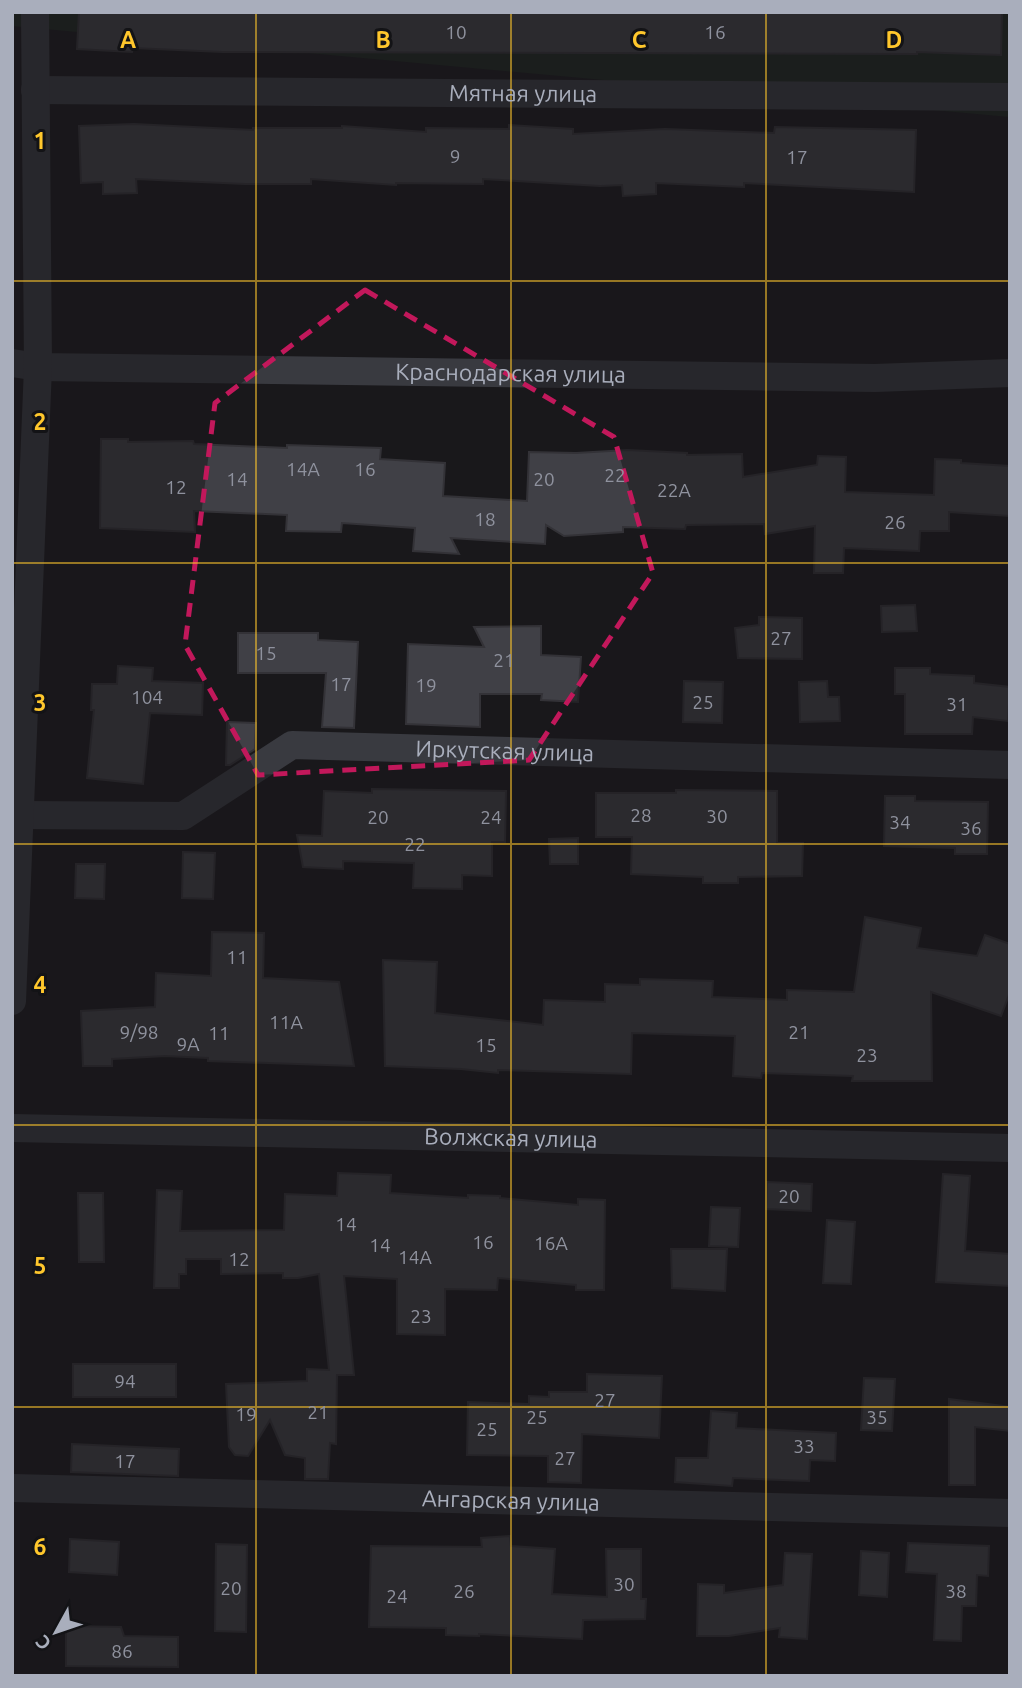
<svg xmlns="http://www.w3.org/2000/svg" width="1022" height="1688" viewBox="0 0 1022 1688" font-family="Ubuntu,sans-serif">
  <style>
    .green { fill: #1e2720 }
    .building { fill: #404046; stroke: #333237; stroke-width: 2 }
    .lines { fill: none; stroke-linecap: round; stroke-linejoin: round }
    .minor { stroke: #393a40; stroke-width: 28 }
    .marked { fill: none; stroke: #c2185b; stroke-width: 5; stroke-dasharray: 14 9; stroke-linejoin: round }
    .grid { fill: none; stroke: #ffc72c; stroke-width: 2; stroke-opacity: 0.55 }
    .labels { text-anchor: middle; stroke-width: 6; stroke-linejoin: round; paint-order: stroke }
    .number-label { font-size: 19px; fill: #8f929e }
    .street-label { font-size: 23px; fill: #a9aebc; stroke: #131316 }
    .grid-label { font-size: 23px; text-anchor: middle; font-weight: bold; fill: #ffc72c; stroke: #131316; stroke-width: 6; stroke-linejoin: round; paint-order: stroke }
  </style>
  <rect width="100%" height="100%" fill="#19181b"/>
  <polygon class="green" points="12,12 1010,12 1010,117 12,26"/>
  <g class="building">
    <polygon points="79,12 1002,12 1001,55 917,52 917,54 223,52 133,48 132,52 77,49"/>
    <polygon points="134,124 253,130 253,128 342,128 342,126 426,132 426,128 509,129 509,125 573,129 573,134 665,129 774,133 775,127 916,130 914,192 744,183 744,187 656,183 656,194 623,196 622,185 600,186 483,179 483,184 396,183 396,185 311,179 311,184 245,184 136,179 137,193 103,194 103,182 81,183 79,126"/>
    <polygon points="101,439 128,439 128,442 193,441 194,444 287,448 287,445 381,448 380,459 445,463 443,496 527,501 529,452 576,453 627,450 687,453 687,455 742,454 743,477 817,465 818,456 846,457 845,492 934,495 935,459 961,460 961,463 1010,466 1010,516 949,512 949,531 920,531 919,551 844,548 843,573 814,573 815,526 765,534 764,524 686,525 685,529 623,527 623,532 564,536 546,525 545,544 451,538 459,554 413,551 415,528 342,523 341,532 286,531 287,515 194,511 195,532 100,528"/>
    <polygon points="915,605 917,631 882,632 881,606"/>
    <polygon points="759,617 802,618 802,659 738,658 735,628 759,625"/>
    <polygon points="541,626 541,655 581,657 578,702 541,700 542,694 480,694 480,727 406,724 408,644 484,647 474,627"/>
    <polygon points="238,633 318,633 318,640 358,642 354,728 322,727 326,673 238,673"/>
    <polygon points="118,666 153,668 152,681 203,683 202,715 150,713 143,784 87,778 94,710 91,710 92,684 117,684"/>
    <polygon points="895,668 930,668 930,674 974,676 974,683 1010,687 1008,721 973,717 972,734 905,734 905,694 895,694"/>
    <polygon points="684,681 723,682 722,723 683,722"/>
    <polygon points="827,681 828,697 839,697 840,721 800,722 799,682"/>
    <polygon points="227,722 256,723 255,749 230,765 226,765"/>
    <polygon points="372,789 506,791 505,842 492,842 492,876 462,875 462,889 413,888 414,863 343,861 343,869 303,867 297,835 322,836 324,791 372,793"/>
    <polygon points="676,790 777,791 777,843 803,843 802,876 738,877 738,883 703,883 703,877 631,874 632,837 596,837 596,793 676,793"/>
    <polygon points="885,796 915,796 915,801 988,802 987,854 955,854 955,848 884,846"/>
    <polygon points="578,838 578,864 550,864 549,839"/>
    <polygon points="183,852 215,853 213,899 182,898"/>
    <polygon points="76,864 105,864 104,899 75,898"/>
    <polygon points="865,917 921,928 917,948 977,956 985,935 1010,944 1010,992 1001,1016 931,992 932,1081 852,1081 853,1076 762,1073 761,1078 733,1076 735,1036 632,1033 631,1074 498,1070 498,1073 461,1069 385,1066 383,960 437,962 435,1013 543,1025 544,1000 605,1002 605,984 640,985 640,979 713,981 712,997 787,1000 787,990 854,992"/>
    <polygon points="212,932 264,933 263,978 339,982 354,1066 208,1061 208,1058 165,1056 112,1059 112,1066 83,1066 81,1011 155,1007 156,973 211,976"/>
    <polygon points="338,1173 391,1175 390,1193 468,1198 468,1195 500,1196 500,1198 578,1205 578,1199 605,1200 604,1290 576,1290 576,1285 498,1278 497,1290 445,1289 445,1335 397,1334 397,1279 344,1276 354,1375 337,1375 336,1444 330,1443 328,1479 305,1479 305,1458 285,1455 270,1420 248,1456 235,1455 229,1447 226,1384 307,1381 307,1369 329,1370 319,1274 298,1278 283,1278 283,1273 221,1274 221,1259 186,1259 186,1274 179,1274 179,1288 154,1288 157,1190 182,1191 180,1231 284,1230 285,1194 337,1196"/>
    <polygon points="943,1174 970,1176 965,1251 1010,1254 1010,1286 936,1282"/>
    <polygon points="767,1182 812,1184 811,1211 766,1209"/>
    <polygon points="78,1193 103,1193 104,1262 79,1262"/>
    <polygon points="711,1207 740,1208 738,1247 709,1246"/>
    <polygon points="827,1220 855,1222 851,1284 823,1283"/>
    <polygon points="671,1249 727,1249 725,1291 672,1288"/>
    <rect x="73" y="1364" width="103" height="33"/>
    <polygon points="587,1374 662,1376 659,1438 582,1434 581,1483 548,1482 548,1456 467,1455 468,1402 529,1404 529,1396 549,1397 549,1392 587,1392"/>
    <polygon points="864,1378 895,1379 892,1431 861,1430"/>
    <polygon points="949,1399 1010,1407 1010,1431 975,1427 975,1485 949,1485"/>
    <polygon points="711,1411 737,1413 736,1428 836,1433 835,1461 810,1460 809,1481 733,1478 732,1486 675,1482 676,1458 708,1458"/>
    <polygon points="72,1444 179,1449 178,1476 71,1472"/>
    <polygon points="510,1536 511,1546 555,1549 552,1594 607,1597 606,1549 641,1549 641,1599 646,1599 645,1619 583,1620 582,1639 479,1634 479,1636 446,1635 446,1628 369,1627 371,1546 482,1547 481,1538"/>
    <polygon points="70,1539 119,1542 117,1575 69,1572"/>
    <polygon points="908,1543 989,1546 988,1576 977,1575 976,1606 962,1606 961,1641 934,1640 937,1574 906,1572"/>
    <polygon points="216,1544 247,1545 246,1632 215,1631"/>
    <polygon points="861,1551 889,1553 887,1597 859,1595"/>
    <polygon points="785,1553 812,1554 807,1639 779,1637 780,1628 729,1636 697,1636 698,1584 724,1585 724,1593 783,1585"/>
    <polygon points="66,1626 121,1627 124,1636 178,1637 178,1667 66,1666"/>
  </g>
  <g class="lines">
    <g class="minor">
      <path id="s1" d="M35,90L1010,97"/>
      <path id="s2" d="M12,363L38,367L875,378L1010,373"/>
      <path id="s3" d="M20,815L183,816L292,745L1010,765"/>
      <polyline points="12,1001 38,367 35,12"/>
      <path id="s4" d="M12,1128L1010,1148"/>
      <path id="s5" d="M12,1488L1010,1513"/>
    </g>
  </g>
  <path d="M0 0H1022V1688H0ZM365,290L614,437L653,573L529,760L258,775L185,645L215,403Z" fill="#19181b" fill-opacity=".55" fill-rule="evenodd"/>
  <path class="marked" d="M365,290L614,437L653,573L529,760L258,775L185,645L215,403Z"/>
  <path class="grid" d="M256,12V1676M511,12V1676M766,12V1676M12,281H1010M12,563H1010M12,844H1010M12,1125H1010M12,1407H1010"/>
  <g class="labels">
    <g class="number-label">
      <text x="456" y="39">10</text>
      <text x="715" y="39">16</text>
      <text x="455" y="163">9</text>
      <text x="797" y="164">17</text>
      <text x="303" y="476">14А</text>
      <text x="365" y="476">16</text>
      <text x="615" y="482">22</text>
      <text x="237" y="486">14</text>
      <text x="544" y="486">20</text>
      <text x="176" y="494">12</text>
      <text x="674" y="497">22А</text>
      <text x="485" y="526">18</text>
      <text x="895" y="529">26</text>
      <text x="781" y="645">27</text>
      <text x="266" y="660">15</text>
      <text x="504" y="667">21</text>
      <text x="341" y="691">17</text>
      <text x="426" y="692">19</text>
      <text x="147" y="704">104</text>
      <text x="703" y="709">25</text>
      <text x="957" y="711">31</text>
      <text x="641" y="822">28</text>
      <text x="717" y="823">30</text>
      <text x="378" y="824">20</text>
      <text x="491" y="824">24</text>
      <text x="900" y="829">34</text>
      <text x="971" y="835">36</text>
      <text x="415" y="851">22</text>
      <text x="237" y="964">11</text>
      <text x="286" y="1029">11А</text>
      <text x="139" y="1039">9/98</text>
      <text x="799" y="1039">21</text>
      <text x="219" y="1040">11</text>
      <text x="188" y="1051">9А</text>
      <text x="486" y="1052">15</text>
      <text x="867" y="1062">23</text>
      <text x="789" y="1203">20</text>
      <text x="346" y="1231">14</text>
      <text x="483" y="1249">16</text>
      <text x="551" y="1250">16А</text>
      <text x="380" y="1252">14</text>
      <text x="415" y="1264">14А</text>
      <text x="239" y="1266">12</text>
      <text x="421" y="1323">23</text>
      <text x="125" y="1388">94</text>
      <text x="605" y="1407">27</text>
      <text x="318" y="1419">21</text>
      <text x="246" y="1421">19</text>
      <text x="537" y="1424">25</text>
      <text x="877" y="1424">35</text>
      <text x="487" y="1436">25</text>
      <text x="804" y="1453">33</text>
      <text x="565" y="1465">27</text>
      <text x="125" y="1468">17</text>
      <text x="624" y="1591">30</text>
      <text x="231" y="1595">20</text>
      <text x="464" y="1598">26</text>
      <text x="956" y="1598">38</text>
      <text x="397" y="1603">24</text>
      <text x="122" y="1658">86</text>
    </g>
    <g class="street-label">
      <text dy="8" stroke="none"><textPath href="#s1" startOffset="488">Мятная улица</textPath></text>
      <text dy="8" stroke="none"><textPath href="#s2" startOffset="499">Краснодарская улица</textPath></text>
      <text dy="8" stroke="none"><textPath href="#s3" startOffset="506">Иркутская улица</textPath></text>
      <text dy="8" stroke="none"><textPath href="#s4" startOffset="499">Волжская улица</textPath></text>
      <text dy="8" stroke="none"><textPath href="#s5" startOffset="499">Ангарская улица</textPath></text>
    </g>
  </g>
  <g class="grid-label">
    <text x="128" y="48">A</text>
    <text x="383" y="48">B</text>
    <text x="639" y="48">C</text>
    <text x="894" y="48">D</text>
    <text x="40" y="149">1</text>
    <text x="40" y="430">2</text>
    <text x="40" y="711">3</text>
    <text x="40" y="993">4</text>
    <text x="40" y="1274">5</text>
    <text x="40" y="1555">6</text>
  </g>
  <rect width="1022" height="1688" fill="none" stroke="#a9aebc" stroke-width="28"/>
  <g transform="translate(56 1632) rotate(230)" stroke="#131316" stroke-width="5" paint-order="stroke">
  <path d="M0-5L12 26L0 18L-12 26Z" fill="#a9aebc"/>
  <text y="-10" font-size="19" font-weight="bold" text-anchor="middle" fill="#a9aebc">С</text>
  </g>
</svg>
